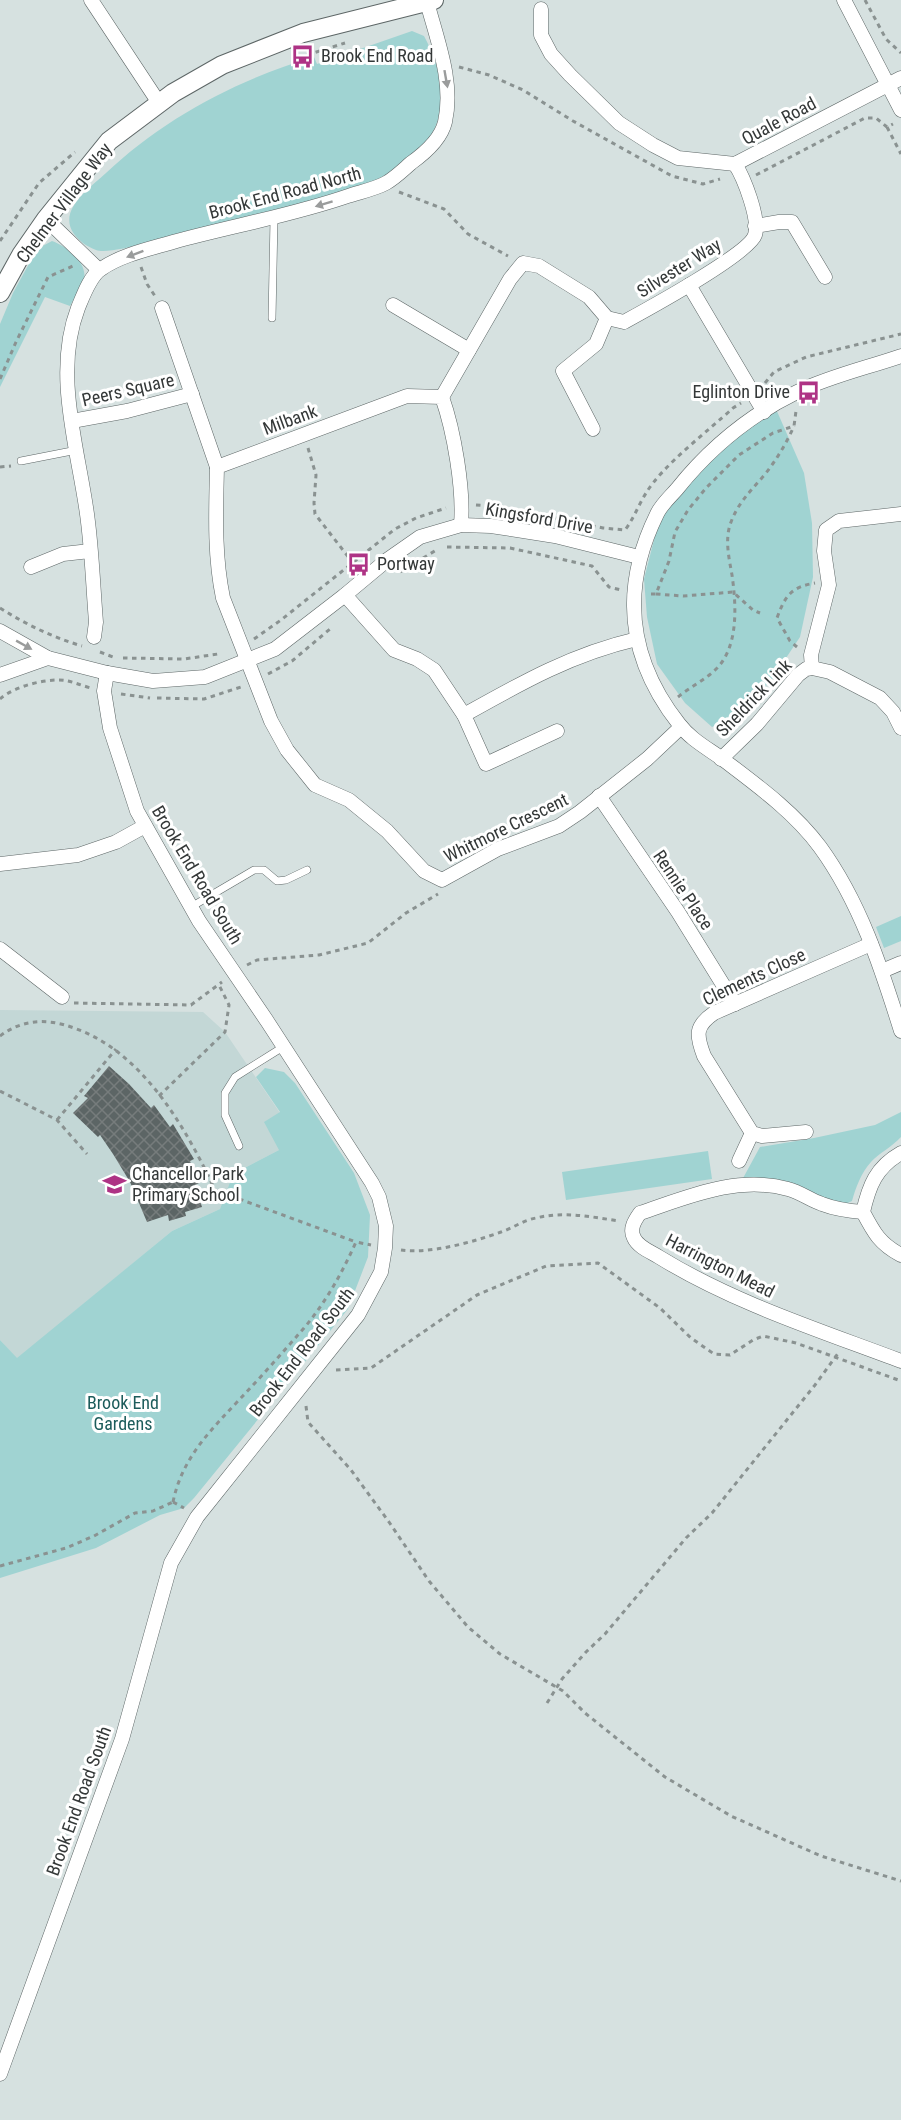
<svg xmlns="http://www.w3.org/2000/svg" width="901" height="2120" viewBox="0 0 901 2120" font-family="'Roboto Condensed',sans-serif">
  <style>
    .built { fill: #c3d7d6 }
    .green { fill: #a0d3d2 }
    .building { fill: url(#building-cross-hatch) }
    .lines { fill: none; stroke-linecap: round; stroke-linejoin: round }
    .service-casing { stroke: #5d6666; stroke-width: 8 }
    .minor-casing { stroke: #5d6666; stroke-width: 15 }
    .tertiary-casing { stroke: #5d6666; stroke-width: 20 }
    .path { stroke: #8a9291; stroke-width: 3; stroke-dasharray: 4.5 4.5; stroke-linecap: butt }
    .service { stroke: #fff; stroke-width: 7 }
    .minor { stroke: #fff; stroke-width: 14 }
    .tertiary { stroke: #fff; stroke-width: 18 }
    .oneway { fill: #9a9c9c }
    .labels { text-anchor: middle; stroke-width: 6; stroke-linejoin: round; paint-order: stroke }
    .poi-label { font-size: 18px; fill: #343838; stroke: #fff; text-anchor: start }
    .street-label { font-size: 18px; fill: #343838; stroke: #fff }
    .park-label { font-size: 18px; fill: #1c5c5b; stroke: #fff }
  </style>
  <defs>
    <pattern id="building-cross-hatch" width="8" height="8" patternUnits="userSpaceOnUse" patternTransform="scale(1.5)"><rect width="8" height="8" fill="#5c6565"/><path d="M0 0l8 8M0 8l8-8" fill="none" stroke="#767c7c"/></pattern>
  </defs>
  <rect width="100%" height="100%" fill="#d6e1e0"/>
  <polygon class="built" points="0,1010 203,1012 225,1032 280,1113 279,1150 233,1174 220,1209 172,1231 17,1359 0,1340"/>
  <g class="green">
    <path d="M412,31L424,36C441,67 450,107 429,139C391,196 260,216 197,229C177,234 110,256 96,250C88,247 80,242 74,234C57,210 90,188 106,173C163,119 238,79 314,57L317,64Z"/>
    <path d="M52,241C66,246 88,262 84,280C82,289 74,298 70,306L45,297L0,387V324L13,293L37,249Z"/>
    <polygon points="776,409 804,473 812,523 813,577 800,637 772,679 738,717 712,727 685,703 657,664 647,617 644,579 658,524 678,490 712,456"/>
    <polygon points="901,916 901,941 884,948 876,927"/>
    <polygon points="265,1068 284,1072 295,1083 354,1173 370,1215 368,1257 348,1309 194,1498 184,1508 160,1515 96,1548 0,1578 0,1340 17,1358 172,1231 220,1209 233,1174 279,1150 264,1122 280,1112 256,1077"/>
    <path d="M901,1112V1137C892,1147 879,1153 871,1162C861,1173 856,1187 852,1201L843,1205L742,1180L760,1147L814,1138L875,1125Z"/>
    <polygon points="708,1151 712,1179 566,1200 562,1172"/>
  </g>
  <polygon class="building" points="109,1066 129,1084 151,1108 154,1105 170,1127 173,1124 194,1159 190,1161 199,1183 195,1185 202,1207 185,1212 186,1216 169,1221 168,1215 147,1222 130,1182 113,1154 100,1135 98,1137 73,1113 88,1098 84,1096"/>
  <g class="lines">
    <defs>
      <g id="service">
        <polyline points="272,318 274,219"/>
        <polyline points="21,461 77,450"/>
        <polyline points="191,907 254,870 264,870 277,881 286,880 307,870"/>
        <polyline points="239,1146 225,1115 225,1093 235,1077 283,1047"/>
      </g>
      <g id="minor">
        <polyline points="91,0 159,103"/>
        <polyline points="844,0 901,110"/>
        <polyline points="541,9 541,35 551,54 570,75 619,123 653,145 678,158 735,164 901,78"/>
        <polyline points="46,219 99,270"/>
        <polyline points="755,226 779,222 792,222 825,277"/>
        <polyline points="689,285 764,412"/>
        <polyline points="393,305 469,350"/>
        <polyline points="162,308 217,467"/>
        <path d="M901,356C866,368 830,376 797,392C750,415 709,449 677,489C670,497 661,505 657,514C620,589 628,659 679,724C691,740 709,749 725,761C758,786 795,813 820,847C860,902 881,967 901,1031"/>
        <path d="M442,397L510,279L523,263L539,266L589,297L607,318L624,322C646,310 749,254 755,235C760,219 744,178 735,164"/>
        <polyline points="72,421 127,411 192,394"/>
        <polyline points="593,429 563,371 596,344 607,318"/>
        <path d="M461,525C464,489 454,431 442,397L407,396L217,467C216,511 214,555 223,598L271,721L287,750L315,785L349,800L387,831L424,871L442,880L498,849L559,826L580,812L647,759L681,727"/>
        <polyline points="31,567 63,554 90,551"/>
        <polyline points="345,595 394,650 417,659 434,670 464,715"/>
        <polyline points="0,631 48,658 107,673 153,681 205,677 275,649 345,595 387,560 420,537 461,525 491,526 555,536 639,557"/>
        <path d="M94,637L96,622C93,586 92,550 87,514C78,448 53,373 78,308C83,296 90,276 101,269C121,255 149,249 173,242C231,226 290,216 348,196C360,192 375,189 386,183C395,178 403,170 411,163C425,153 441,139 445,122C454,82 437,40 427,2"/>
        <polyline points="812,668 811,655 829,585 824,551 826,530 839,521 901,514"/>
        <polyline points="0,675 48,658"/>
        <path d="M557,731L486,764L464,715C521,683 572,654 637,639"/>
        <polyline points="721,759 757,724 798,675 806,669 812,668 830,672 880,698 893,712 901,728"/>
        <polyline points="599,796 678,912 735,1004"/>
        <polyline points="0,864 78,855 116,842 145,826"/>
        <polyline points="0,949 62,997"/>
        <polyline points="882,971 901,963"/>
        <path d="M806,1132L762,1136L752,1133L704,1056C696,1035 695,1026 714,1013L871,944"/>
        <path d="M901,1153C876,1167 869,1186 863,1212C874,1233 880,1244 901,1255"/>
        <polyline points="739,1161 752,1133"/>
        <path d="M863,1212C849,1211 835,1209 822,1204C810,1200 800,1192 788,1189C737,1175 688,1197 640,1213C635,1220 629,1229 634,1238C638,1247 651,1252 659,1257C734,1303 819,1330 901,1361"/>
        <polyline points="0,2074 122,1739 171,1563 197,1517 358,1315 381,1272 385,1248 386,1226 379,1197 372,1183 267,1021 199,921 137,811 110,728 104,691 107,673"/>
      </g>
      <polyline id="tertiary" points="0,293 21,255 46,219 109,141 173,93 222,65 303,33 434,0"/>
    </defs>
    <use href="#service" class="service-casing"/>
    <use href="#minor" class="minor-casing"/>
    <use href="#tertiary" class="tertiary-casing"/>
    <g class="path">
      <polyline points="865,0 886,39 901,53"/>
      <polyline points="307,55 345,43"/>
      <polyline points="459,67 489,75 523,90 573,121 672,176 703,184 720,179"/>
      <polyline points="887,127 901,154"/>
      <polyline points="756,175 865,118 876,118 887,127 893,124"/>
      <polyline points="399,192 444,209 468,234 508,256"/>
      <polyline points="0,241 39,183 75,152"/>
      <polyline points="141,267 147,284 155,296"/>
      <polyline points="0,379 16,342 48,277 73,266"/>
      <polyline points="765,383 774,372 806,357 901,334"/>
      <polyline points="308,448 316,475 314,503 315,514 353,563"/>
      <polyline points="0,467 11,466"/>
      <path d="M476,505L503,507L603,528L625,530C634,518 638,506 646,493C663,465 708,431 733,408L741,403"/>
      <polyline points="447,547 510,548 592,566 609,587 621,590"/>
      <polyline points="400,572 438,549"/>
      <polyline points="651,594 656,594 669,561 675,532 688,510 706,488 739,455 773,433 794,426 796,411"/>
      <polyline points="656,594 683,596 733,592 753,610 760,613"/>
      <path d="M0,608C27,625 52,637 82,646"/>
      <polyline points="254,639 281,620 395,529 416,518 446,508"/>
      <path d="M797,647L790,641L777,618C785,596 791,587 815,583"/>
      <polyline points="100,652 113,657"/>
      <polyline points="123,658 184,659 218,654"/>
      <polyline points="268,674 292,661 330,629"/>
      <polyline points="121,694 150,698"/>
      <path d="M678,697C690,687 707,679 718,667C739,644 736,603 732,575C729,558 725,541 730,525C737,503 752,490 766,473C777,459 787,442 794,426"/>
      <polyline points="157,698 204,699 241,687"/>
      <path d="M0,699C14,686 50,677 68,681C76,683 83,686 91,688"/>
      <polyline points="247,965 257,960 319,955 368,943 406,913 438,894"/>
      <polyline points="74,1003 191,1005 222,982"/>
      <path d="M0,1036C23,1019 47,1018 74,1028C143,1052 186,1128 215,1190L356,1242"/>
      <polyline points="0,1091 57,1120 87,1154"/>
      <polyline points="159,1096 225,1032 229,1005 219,985"/>
      <polyline points="57,1120 116,1049"/>
      <path d="M401,1250C431,1254 473,1242 501,1232C513,1228 524,1220 536,1218C564,1211 592,1217 619,1221"/>
      <polyline points="336,1370 371,1368 477,1295 546,1266 598,1263 660,1308 691,1338 714,1354 730,1355 753,1340 763,1336 796,1343 901,1381"/>
      <polyline points="306,1406 308,1422 351,1470 389,1522 429,1581 468,1627 500,1654 563,1691 585,1713 665,1777 731,1816 821,1856 901,1881"/>
      <path d="M173,1502C182,1458 210,1431 239,1400C261,1377 283,1352 304,1328C326,1302 342,1273 356,1242L371,1245"/>
      <polyline points="173,1502 184,1508"/>
      <polyline points="0,1566 66,1548 94,1536 135,1513 153,1511 173,1502"/>
      <polyline points="547,1703 562,1679 586,1652 605,1634 686,1538 712,1513 815,1385 839,1352"/>
    </g>
    <use href="#service" class="service"/>
    <use href="#minor" class="minor"/>
    <use href="#tertiary" class="tertiary"/>
  </g>
  <defs><path id="oneway-solid" d="M-6-.8H1V-3.2L6.5 0L1 3.2V.8H-6Z" transform="scale(1.5)"/></defs>
  <g class="oneway">
    <use href="#oneway-solid" transform="translate(446 79) rotate(80)"/>
    <use href="#oneway-solid" transform="translate(324 204) rotate(163)"/>
    <use href="#oneway-solid" transform="translate(135 254) rotate(159)"/>
    <use href="#oneway-solid" transform="translate(24 645) rotate(29)"/>
  </g>
  <defs>
    <symbol id="bus-bare" viewBox="-9 -9 18 18"><path d="M-5-6H5V4H4V6H2V4H-2V6H-4V4H-5ZM-3.5-4V0h7V-4ZM-3.5 1.2v1.5H-2V1.2ZM2 1.2v1.5H3.5V1.2Z" fill="#ae3385" stroke="#fff" stroke-width="2.5" paint-order="stroke"/></symbol>
    <symbol id="school-bare" viewBox="-9 -9 18 18"><path d="M0-5L7-2L0 1L-7-2ZM-4 1L0 2.5L4 1V4Q0 6-4 4Z" fill="#ae3385" stroke="#fff" stroke-width="2.5" paint-order="stroke"/></symbol>
  </defs>
  <g fill-rule="evenodd">
    <use href="#bus-bare" x="286" y="40" width="33" height="33"/>
    <use href="#bus-bare" x="792" y="376" width="33" height="33"/>
    <use href="#bus-bare" x="342" y="548" width="33" height="33"/>
    <use href="#school-bare" x="98" y="1168" width="33" height="33"/>
  </g>
  <g class="labels">
    <g class="poi-label">
      <text x="321" y="62">Brook End Road</text>
      <text x="790" y="398" text-anchor="end">Eglinton Drive</text>
      <text x="377" y="570">Portway</text>
      <text x="132" y="1180">Chancellor Park<tspan x="132" dy="21">Primary School</tspan></text>
    </g>
    <g class="street-label">
      <text transform="translate(779 121) rotate(-28)" y="6">Quale Road</text>
      <text transform="translate(285 193) rotate(-15)" y="6">Brook End Road North</text>
      <text transform="translate(64 203) rotate(-53)" y="6">Chelmer Village Way</text>
      <text transform="translate(679 268) rotate(-32)" y="6">Silvester Way</text>
      <text transform="translate(128 390) rotate(-13)" y="6">Peers Square</text>
      <text transform="translate(290 420) rotate(-20)" y="6">Milbank</text>
      <text transform="translate(539 518) rotate(10)" y="6">Kingsford Drive</text>
      <text transform="translate(754 698) rotate(-46)" y="6">Sheldrick Link</text>
      <text transform="translate(506 828) rotate(-26)" y="6">Whitmore Crescent</text>
      <text transform="translate(197 875) rotate(59)" y="6">Brook End Road South</text>
      <text transform="translate(683 890) rotate(56)" y="6">Rennie Place</text>
      <text transform="translate(754 977) rotate(-25)" y="6">Clements Close</text>
      <text transform="translate(720 1266) rotate(27)" y="6">Harrington Mead</text>
      <text transform="translate(302 1352) rotate(-52)" y="6">Brook End Road South</text>
      <text transform="translate(79 1801) rotate(-70)" y="6">Brook End Road South</text>
    </g>
    <g class="park-label">
      <text x="123" y="1409">Brook End<tspan x="123" dy="21">Gardens</tspan></text>
    </g>
  </g>
</svg>
